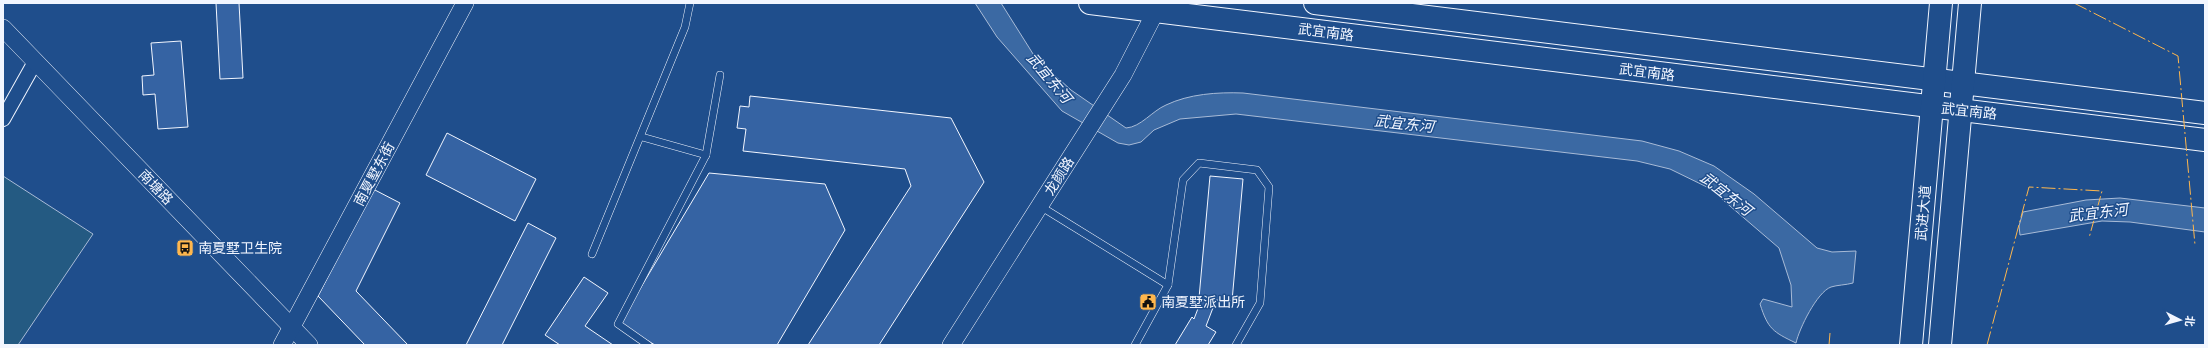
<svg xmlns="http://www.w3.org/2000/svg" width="2208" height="348" viewBox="0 0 2208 348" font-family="'Titillium Web','Noto Sans SC',sans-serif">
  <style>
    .green { fill: #245a82; stroke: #a8bbd7 }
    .water { fill: #3b69a3; stroke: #a8bbd7 }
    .building { fill: #3563a3; stroke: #f2f6ff }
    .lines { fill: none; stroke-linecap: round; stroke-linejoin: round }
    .service-casing { stroke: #f2f6ff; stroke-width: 8 }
    .minor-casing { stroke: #f2f6ff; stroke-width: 16 }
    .tertiary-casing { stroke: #f2f6ff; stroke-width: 18 }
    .primary-casing { stroke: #f2f6ff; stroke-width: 24 }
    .service { stroke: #1f4e8c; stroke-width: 7 }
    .minor { stroke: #1f4e8c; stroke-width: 14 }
    .tertiary { stroke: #1f4e8c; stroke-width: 17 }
    .primary { stroke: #1f4e8c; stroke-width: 22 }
    .power { stroke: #ffb74d; stroke-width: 1; stroke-dasharray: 14 3 2 3; stroke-linecap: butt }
    .labels { text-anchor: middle; stroke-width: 3; stroke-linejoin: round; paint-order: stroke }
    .street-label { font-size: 14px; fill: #f2f6ff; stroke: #1f4e8c }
    .poi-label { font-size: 14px; fill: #f2f6ff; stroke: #1f4e8c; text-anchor: start }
    .water-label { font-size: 15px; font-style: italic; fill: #f2f6ff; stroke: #1f4e8c }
  </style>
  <rect width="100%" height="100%" fill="#1f4e8c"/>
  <polygon class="green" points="3,176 93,234 18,345 3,345"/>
  <g class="water">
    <path d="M975,3H1001L1035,57L1071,90L1126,128C1141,127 1152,111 1166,105C1189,94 1217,92 1243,93L1642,141L1679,151L1714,166L1754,194L1817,248L1832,252L1856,251L1853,283C1846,285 1837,285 1831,287C1817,292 1799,329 1796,343C1773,332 1768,329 1760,304L1763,299L1792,307L1791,285L1779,248L1709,188L1670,169L1637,161L1236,114L1180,119L1154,130L1141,142L1129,145L1118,143L1062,111L997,37Z"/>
    <polygon points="2120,198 2205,208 2205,232 2130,222 2102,221 2020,235 2019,226 2023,212 2086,200"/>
  </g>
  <g class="building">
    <polygon points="216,3 239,3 243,78 220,79"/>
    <polygon points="181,41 188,127 158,129 155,94 143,95 142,76 154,75 151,43"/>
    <polygon points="750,96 951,118 984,182 879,345 808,345 911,186 905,169 743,151 746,129 737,128 740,106 749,107"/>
    <polygon points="447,133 536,179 515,221 426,175"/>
    <polygon points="709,173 825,184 845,230 777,345 655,345 619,324"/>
    <polygon points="1210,176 1243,179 1232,301 1216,300 1206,326 1216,332 1208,345 1175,345 1192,317 1194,319 1202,298 1199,298"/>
    <polygon points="373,189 400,203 356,291 408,345 365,345 318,296"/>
    <polygon points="528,223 556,238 502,345 466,345"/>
    <polygon points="584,277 608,293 585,326 613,345 560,345 545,335"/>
  </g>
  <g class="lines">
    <defs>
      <g id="service">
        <polyline points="642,137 706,155"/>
        <polyline points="1040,206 1168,285"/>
        <polyline points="592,254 685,27 690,3"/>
        <polyline points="648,345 618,324 706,155 720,75"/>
        <polyline points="1135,345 1168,285 1183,180 1199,163 1257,170 1269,187 1260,303 1236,345"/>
      </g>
      <polyline id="minor" points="3,119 35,62"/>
      <g id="tertiary">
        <polyline points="3,28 309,345"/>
        <polyline points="282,345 465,3"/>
        <polyline points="951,345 1123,75 1160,3"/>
      </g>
      <g id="primary">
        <polyline points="1090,3 2205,140"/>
        <polyline points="1315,3 2205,113"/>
        <polyline points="1911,345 1941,3"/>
        <polyline points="1940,345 1970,3"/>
      </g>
    </defs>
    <use href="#service" class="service-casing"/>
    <use href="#minor" class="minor-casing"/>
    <use href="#tertiary" class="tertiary-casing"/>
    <use href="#primary" class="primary-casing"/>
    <use href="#service" class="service"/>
    <use href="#minor" class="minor"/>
    <use href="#tertiary" class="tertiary"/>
    <use href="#primary" class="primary"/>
    <g class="power">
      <polyline points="2074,3 2178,56 2195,245"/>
      <polyline points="1829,345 1830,333"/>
      <polyline points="1987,345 2029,187 2102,191 2089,238"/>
    </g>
  </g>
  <defs>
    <symbol id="bus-square" viewBox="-11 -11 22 22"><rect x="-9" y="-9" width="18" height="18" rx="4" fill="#ffb74d" stroke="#1f4e8c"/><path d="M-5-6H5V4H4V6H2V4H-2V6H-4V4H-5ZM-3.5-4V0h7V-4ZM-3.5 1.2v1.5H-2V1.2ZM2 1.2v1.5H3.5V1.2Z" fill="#111"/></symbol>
    <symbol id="civic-square" viewBox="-11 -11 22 22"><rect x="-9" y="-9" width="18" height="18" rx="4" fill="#ffb74d" stroke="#1f4e8c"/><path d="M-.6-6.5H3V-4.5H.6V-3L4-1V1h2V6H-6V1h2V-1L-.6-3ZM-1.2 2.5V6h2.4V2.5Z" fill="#111"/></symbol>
  </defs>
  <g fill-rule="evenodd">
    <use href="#bus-square" x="175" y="238" width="20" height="20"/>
    <use href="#civic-square" x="1138" y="292" width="20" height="20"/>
  </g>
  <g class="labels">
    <g class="street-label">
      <text transform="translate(1326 32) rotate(7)" y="5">武宜南路</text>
      <text transform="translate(1647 72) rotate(7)" y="5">武宜南路</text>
      <text transform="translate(1969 111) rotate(6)" y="5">武宜南路</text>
      <text transform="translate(374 174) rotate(-62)" y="5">南夏墅东街</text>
      <text transform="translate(1059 176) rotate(-58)" y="5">龙颜路</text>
      <text transform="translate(156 187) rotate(46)" y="5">南塘路</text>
      <text transform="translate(1923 213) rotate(-85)" y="5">武进大道</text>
    </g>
    <g class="poi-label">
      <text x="198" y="253">南夏墅卫生院</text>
      <text x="1161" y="307">南夏墅派出所</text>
    </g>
    <g class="water-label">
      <text transform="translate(1049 78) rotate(50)" y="5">武宜东河</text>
      <text transform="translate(1404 124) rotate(6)" y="5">武宜东河</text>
      <text transform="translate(1726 194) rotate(38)" y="5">武宜东河</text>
      <text transform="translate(2098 213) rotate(-7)" y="5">武宜东河</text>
    </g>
  </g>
  <rect width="2208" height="348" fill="none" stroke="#f2f6ff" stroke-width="8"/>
  <g transform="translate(2180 320) rotate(96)" stroke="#1f4e8c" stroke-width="3" paint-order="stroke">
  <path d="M0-3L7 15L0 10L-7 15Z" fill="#f2f6ff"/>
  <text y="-6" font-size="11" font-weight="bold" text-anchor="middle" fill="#f2f6ff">北</text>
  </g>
</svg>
